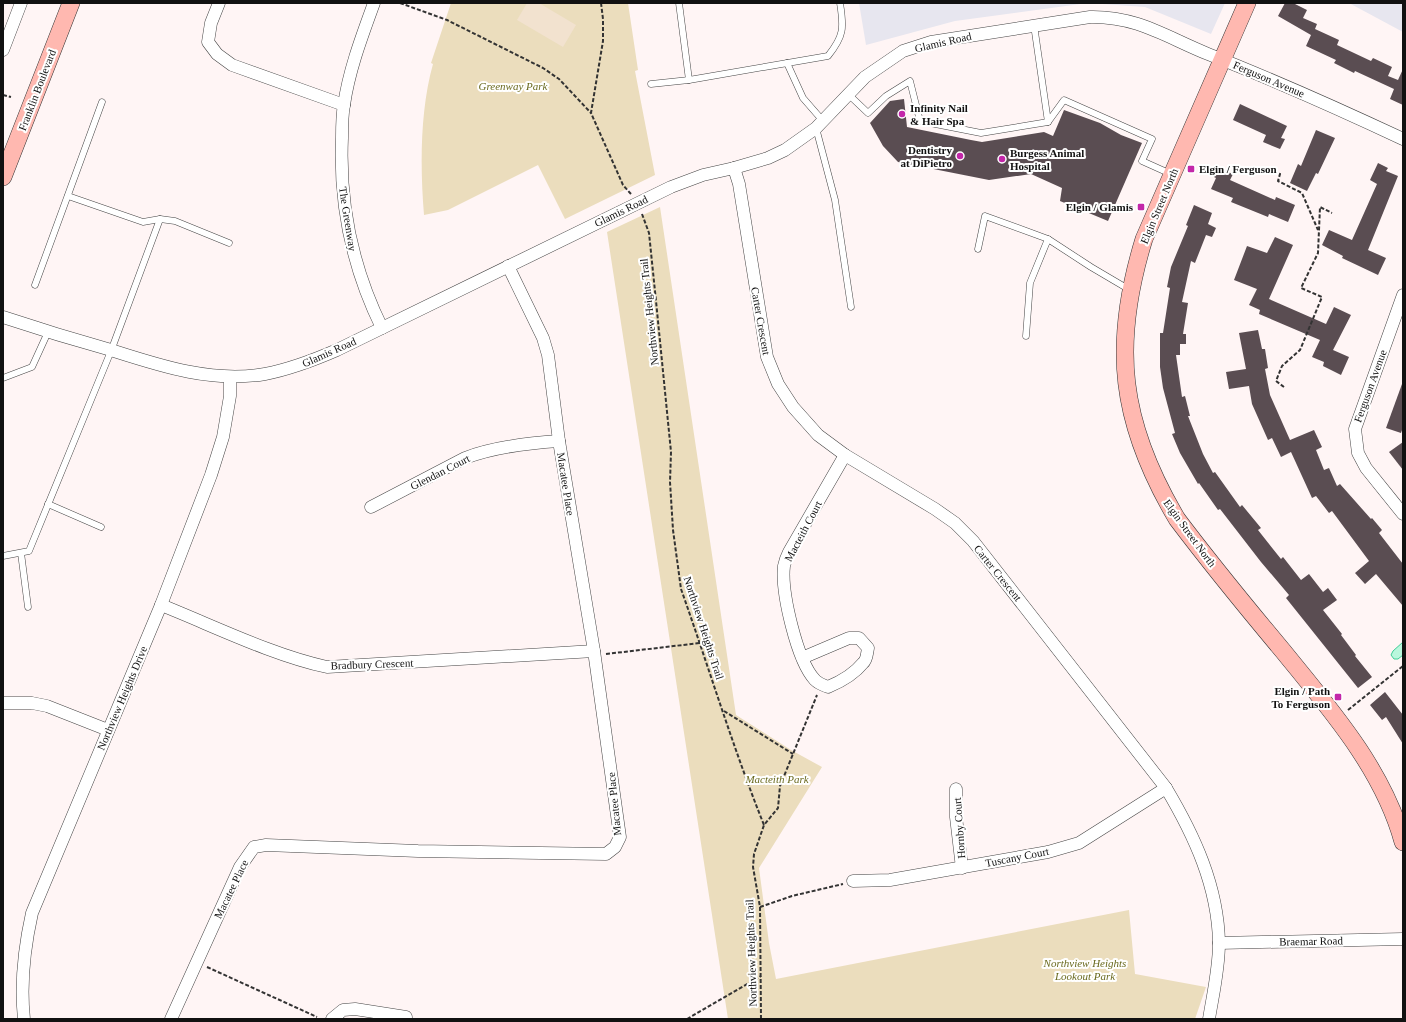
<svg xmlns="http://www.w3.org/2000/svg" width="1406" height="1022" viewBox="0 0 1406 1022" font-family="Georgia,serif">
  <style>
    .industrial { fill: #e7e6ef }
    .green { fill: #ebddbd }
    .pitch { fill: #f2e2cf }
    .water { fill: #b9f7dd; stroke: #3fce97 }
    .building { fill: #5a4d52 }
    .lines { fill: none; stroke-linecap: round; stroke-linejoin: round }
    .lane-casing { stroke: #444; stroke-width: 7 }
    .street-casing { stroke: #444; stroke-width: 13 }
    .secondary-casing { stroke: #333; stroke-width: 18 }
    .path { stroke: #333; stroke-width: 2; stroke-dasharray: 4 2; stroke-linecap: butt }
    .lane { stroke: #fff; stroke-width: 6 }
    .street { stroke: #fff; stroke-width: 12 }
    .secondary { stroke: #ffb8b0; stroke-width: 17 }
    .poi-dot { fill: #c327a9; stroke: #fff; stroke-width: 1.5 }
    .labels { text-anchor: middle; stroke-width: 4; stroke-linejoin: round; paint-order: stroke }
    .street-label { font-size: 11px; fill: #111; stroke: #fff }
    .park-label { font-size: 11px; font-style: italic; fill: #6a6a1f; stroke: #fff }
    .poi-label { font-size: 11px; font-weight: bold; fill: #111; stroke: #fff; text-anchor: start }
  </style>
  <rect width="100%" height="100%" fill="#fff5f5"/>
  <g class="industrial">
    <polygon points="859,3 1225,3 1211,34 1145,7 1088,3 955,21 866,45"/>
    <polygon points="1349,3 1403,3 1403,32"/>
  </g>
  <g class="green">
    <path d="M451,3H628L638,70L635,71L655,175L565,219L538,165L448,210L424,215C420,167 420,110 433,64L431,63Z"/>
    <polygon points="660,207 736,715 791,750 822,767 759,868 769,943 776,979 1129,910 1135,974 1206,987 1195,1019 728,1019 607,232"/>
  </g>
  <polygon class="pitch" points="527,3 539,3 576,25 563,47 517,20"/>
  <polygon class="water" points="1403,642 1403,655 1398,659 1394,659 1391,655 1393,651"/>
  <g class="building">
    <polygon points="1285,3 1293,3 1307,10 1303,18 1317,24 1315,29 1339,40 1337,45 1371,61 1373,58 1392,67 1388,76 1398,80 1403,69 1403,105 1390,99 1394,89 1355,71 1354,73 1334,63 1336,60 1306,46 1311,35 1278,16"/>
    <polygon points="904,99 907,127 971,140 982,142 1044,132 1053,136 1064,110 1100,123 1121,135 1142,143 1108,221 1060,201 1062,188 1031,174 989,180 898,162 883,146 870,123 890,101"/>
    <polygon points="1240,104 1287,126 1281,138 1285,139 1280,149 1263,142 1266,135 1233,120"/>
    <polygon points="1316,130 1335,138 1318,174 1316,173 1307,191 1290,183 1298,164 1301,166"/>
    <polygon points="1378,163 1388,168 1386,171 1398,176 1368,250 1386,258 1378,275 1342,258 1343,256 1322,245 1329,230 1352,240 1377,184 1370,180"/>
    <polygon points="1216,167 1233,174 1230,180 1275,200 1276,197 1295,205 1288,222 1269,214 1268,217 1231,202 1233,198 1211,189 1216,178 1212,176"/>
    <polygon points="1194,205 1212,213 1208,224 1216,228 1212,237 1206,235 1195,263 1191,261 1182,302 1188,303 1183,334 1186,334 1186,344 1180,344 1180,355 1176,355 1182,397 1185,396 1190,416 1188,416 1203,454 1213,473 1215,472 1240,507 1242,505 1261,528 1258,530 1281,559 1283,557 1301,580 1309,574 1323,592 1328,588 1337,600 1323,610 1342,634 1341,635 1356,655 1355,656 1372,677 1358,688 1286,598 1289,595 1261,562 1220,509 1218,510 1199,483 1198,484 1180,453 1172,434 1175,433 1163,388 1160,367 1160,333 1163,333 1170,288 1167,287 1171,267 1188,226 1186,225"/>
    <polygon points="1275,237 1293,245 1269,299 1326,324 1334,307 1351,315 1333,350 1349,357 1341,375 1323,366 1324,362 1312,357 1320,340 1259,314 1260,310 1249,305 1257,289 1234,280 1247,246 1267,253"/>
    <polygon points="1258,330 1262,349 1265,349 1268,368 1265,369 1270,395 1290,440 1314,430 1322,447 1316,450 1324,470 1329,468 1337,486 1340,484 1371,519 1372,518 1382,530 1379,533 1403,564 1403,606 1376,574 1365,584 1355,573 1369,561 1332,511 1329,513 1316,496 1312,498 1291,452 1281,457 1272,438 1268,440 1252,404 1249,386 1229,389 1226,372 1246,369 1239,333"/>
    <polygon points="1402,384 1403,427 1401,433 1386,428"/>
    <polygon points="1403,442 1403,470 1389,452"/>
    <polygon points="1385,692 1403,715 1403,744 1386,717 1382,720 1370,705"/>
  </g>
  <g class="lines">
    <defs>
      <g id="lane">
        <polyline points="679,3 689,80"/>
        <polyline points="1034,25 1048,122"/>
        <polyline points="787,63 803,98 823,121"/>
        <path d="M651,84L689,80L828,56C844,36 844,28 840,3"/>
        <polyline points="848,94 868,113 886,96 910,81 920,121 981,133 1048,122 1064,100 1152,139 1142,161 1171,174"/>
        <polyline points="816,128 835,200 851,307"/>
        <polyline points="68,196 143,222 160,219 175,221 229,243"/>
        <polyline points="978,249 985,216 1048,239"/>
        <polyline points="35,285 102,102"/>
        <polyline points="1026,336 1030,283 1048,239 1091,267 1130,290"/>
        <polyline points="3,378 32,367 48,332"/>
        <polyline points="48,504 101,527"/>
        <polyline points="21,553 28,607"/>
        <polyline points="3,556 29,551 111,351 160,219"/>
      </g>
      <g id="street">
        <polyline points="219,3 211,23 208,42 217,54 232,65 344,105"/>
        <path d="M374,3C362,36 349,70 344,105C342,115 342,127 342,138C339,206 352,267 382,328"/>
        <polyline points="3,50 21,3"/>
        <path d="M734,168L739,184L767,357L778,384L793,407L818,435L845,455L935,509L955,523L973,541L1166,788C1194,835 1218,886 1219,943C1219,969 1213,994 1209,1019"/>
        <polyline points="1403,295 1355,429 1358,453 1366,468 1403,514"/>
        <path d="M3,317C39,329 75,340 111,350C161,366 212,383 265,374C291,369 314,360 337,350L671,187L703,175L734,168L768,158L785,150L816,128L865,77L903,51L931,42L1090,17C1137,16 1166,37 1208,54C1274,80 1339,109 1403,139"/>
        <path d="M371,507L465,458C494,447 528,443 559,441"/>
        <path d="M161,605C214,626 272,655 327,667L594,651"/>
        <path d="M802,658L849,638H859L868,648C867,653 867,660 863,663C855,673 840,682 828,687C823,685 819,684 815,680C797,661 781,592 784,566C785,561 787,556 789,552L845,455"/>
        <polyline points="3,703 32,703 47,706 108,730"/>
        <polyline points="956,789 956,817 962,868"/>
        <polyline points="853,881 890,880 1048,852 1079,843 1166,788"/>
        <polyline points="1219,943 1403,939"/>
        <path d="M24,1019C20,982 24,949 32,913L161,605L211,475L223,437L230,396V377"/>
        <polyline points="171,1019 240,867 254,847 266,845 418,851 606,854 615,847 620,837 594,651 559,441 548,355 543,338 508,266"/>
        <polyline points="332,1019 343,1010 355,1009 406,1017"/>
      </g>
      <g id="secondary">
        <path d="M1247,3L1144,239C1111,346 1120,423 1177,519C1211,564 1247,608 1283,651C1330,709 1383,769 1403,842"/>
        <polyline points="3,177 71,3"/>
      </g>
    </defs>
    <use href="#lane" class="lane-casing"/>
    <use href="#street" class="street-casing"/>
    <use href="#secondary" class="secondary-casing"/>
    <g class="path">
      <polyline points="400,3 447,20 543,68 559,79 591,113"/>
      <polyline points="601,3 603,19 603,41 591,113 623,185 631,194"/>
      <polyline points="3,95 11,97"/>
      <polyline points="1268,169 1280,174 1278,181 1302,193 1318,230"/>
      <path d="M642,214L649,233L656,301L671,452L670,482L673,530L681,589C709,668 733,748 764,825"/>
      <polyline points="1284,387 1276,381 1282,366 1300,350 1322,297 1301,288 1318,253 1320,207 1332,213"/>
      <polyline points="606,654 700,643"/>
      <polyline points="1348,710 1403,666"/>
      <polyline points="724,711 793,754"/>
      <polyline points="760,907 792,896 843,884"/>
      <polyline points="207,967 317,1017"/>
      <polyline points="687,1019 761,976"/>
      <polyline points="761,1019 760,907 753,867 754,854 764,825 778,808 780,786 817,695"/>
    </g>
    <use href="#lane" class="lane"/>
    <use href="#street" class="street"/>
    <use href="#secondary" class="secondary"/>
  </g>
  <g class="poi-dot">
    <circle cx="902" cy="114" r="4"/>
    <circle cx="960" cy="156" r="4"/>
    <circle cx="1002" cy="159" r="4"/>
    <rect x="1187" y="165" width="8" height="8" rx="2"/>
    <rect x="1137" y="203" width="8" height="8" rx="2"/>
    <rect x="1334" y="693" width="8" height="8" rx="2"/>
  </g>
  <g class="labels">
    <g class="street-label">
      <text transform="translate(943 42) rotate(-13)" y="4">Glamis Road</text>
      <text transform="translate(1269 79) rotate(23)" y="4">Ferguson Avenue</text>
      <text transform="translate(37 90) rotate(-69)" y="4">Franklin Boulevard</text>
      <text transform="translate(1159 206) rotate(-67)" y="4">Elgin Street North</text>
      <text transform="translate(621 211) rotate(-26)" y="4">Glamis Road</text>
      <text transform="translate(348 219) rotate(81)" y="4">The Greenway</text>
      <text transform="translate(649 312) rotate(-96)" y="4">Northview Heights Trail</text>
      <text transform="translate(761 321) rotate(80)" y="4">Carter Crescent</text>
      <text transform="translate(329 352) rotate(-24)" y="4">Glamis Road</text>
      <text transform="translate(1370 386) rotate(-70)" y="4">Ferguson Avenue</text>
      <text transform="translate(440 472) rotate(-27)" y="4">Glendan Court</text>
      <text transform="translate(566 484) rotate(81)" y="4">Macatee Place</text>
      <text transform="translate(803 531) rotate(-62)" y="4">Macteith Court</text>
      <text transform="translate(1190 533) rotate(54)" y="4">Elgin Street North</text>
      <text transform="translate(998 573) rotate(51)" y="4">Carter Crescent</text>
      <text transform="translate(704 628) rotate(72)" y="4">Northview Heights Trail</text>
      <text transform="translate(372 664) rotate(-2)" y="4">Bradbury Crescent</text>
      <text transform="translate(122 698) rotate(-67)" y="4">Northview Heights Drive</text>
      <text transform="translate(614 804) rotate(-96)" y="4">Macatee Place</text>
      <text transform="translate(959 828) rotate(-94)" y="4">Hornby Court</text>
      <text transform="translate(1017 857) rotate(-11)" y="4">Tuscany Court</text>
      <text transform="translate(231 889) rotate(-64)" y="4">Macatee Place</text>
      <text transform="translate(1311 941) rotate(-1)" y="4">Braemar Road</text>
      <text transform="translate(751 953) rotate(-92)" y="4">Northview Heights Trail</text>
    </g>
    <g class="park-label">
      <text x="513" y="90">Greenway Park</text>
      <text x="777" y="783">Macteith Park</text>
      <text x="1085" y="967">Northview Heights<tspan x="1085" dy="13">Lookout Park</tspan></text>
    </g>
    <g class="poi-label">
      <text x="910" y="112">Infinity Nail<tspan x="910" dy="13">&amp; Hair Spa</tspan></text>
      <text x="952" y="154" text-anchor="end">Dentistry<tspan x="952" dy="13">at DiPietro</tspan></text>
      <text x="1010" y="157">Burgess Animal<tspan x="1010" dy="13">Hospital</tspan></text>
      <text x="1199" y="173">Elgin / Ferguson</text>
      <text x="1133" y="211" text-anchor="end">Elgin / Glamis</text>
      <text x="1330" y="695" text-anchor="end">Elgin / Path<tspan x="1330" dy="13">To Ferguson</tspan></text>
    </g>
  </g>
  <rect width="1406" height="1022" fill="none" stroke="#111111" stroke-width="8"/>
</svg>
